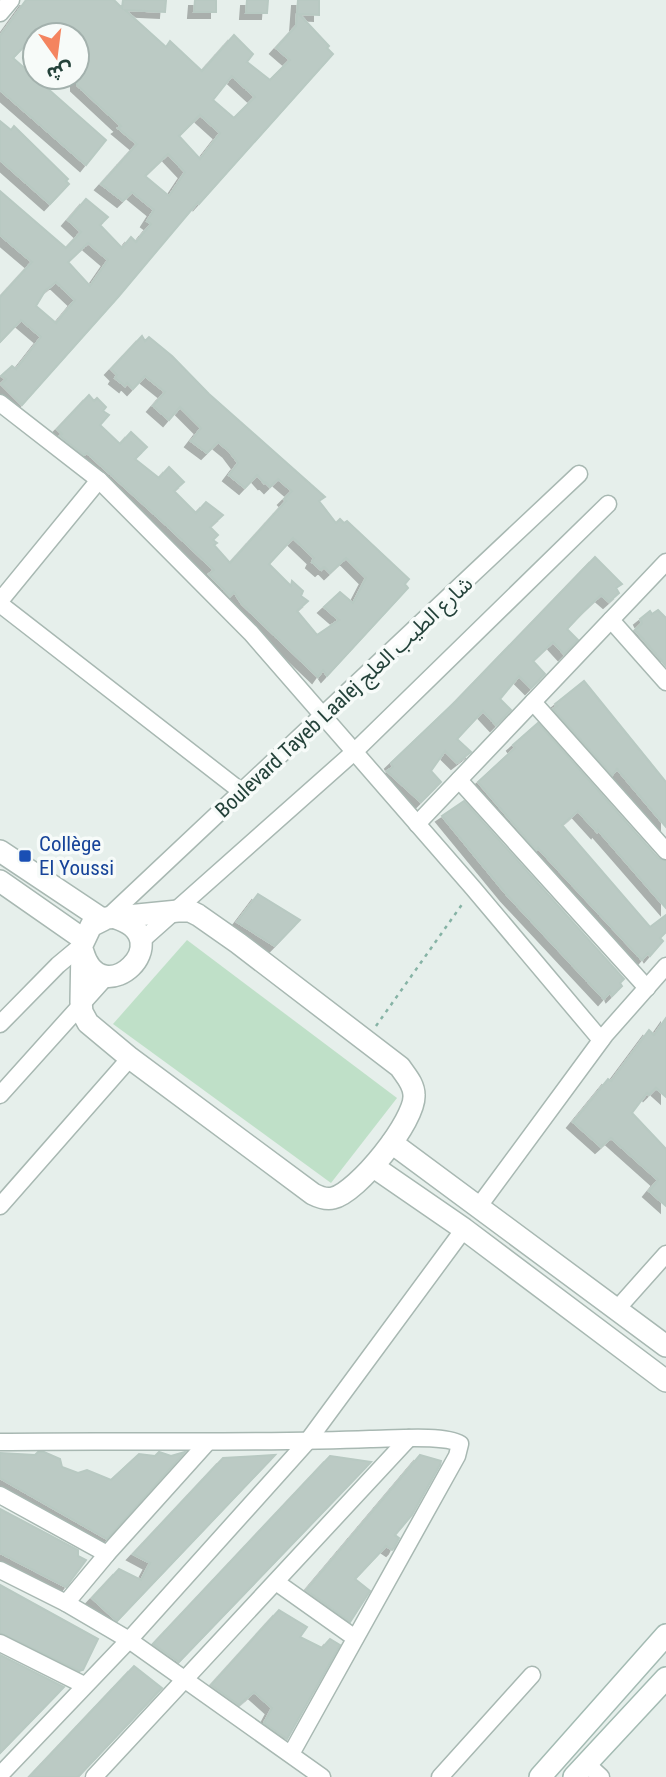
<svg xmlns="http://www.w3.org/2000/svg" width="666" height="1777" viewBox="0 0 666 1777" font-family="'Roboto Condensed','Noto Sans Arabic',sans-serif">
  <style>
    .green { fill: #bfe0c8 }
    .building { fill: #bbcac4; stroke: #b8c9c2; stroke-width: 2; fill-rule: evenodd; filter: url(#shadow) }
    .lines { fill: none; stroke-linecap: round; stroke-linejoin: round }
    .minor-casing { stroke: #a8b8b2; stroke-width: 19 }
    .tertiary-casing { stroke: #a8b8b2; stroke-width: 24 }
    .secondary-casing { stroke: #a4bbb3; stroke-width: 24 }
    .path { stroke: #86b3a5; stroke-width: 2.5; stroke-dasharray: 3.5 5; stroke-linecap: butt }
    .minor { stroke: #fff; stroke-width: 16 }
    .tertiary { stroke: #fff; stroke-width: 21 }
    .secondary { stroke: #fff; stroke-width: 21 }
    .transit-dot { fill: #1a4fb4; stroke: #f7fbf9; stroke-width: 2.5 }
    .labels { text-anchor: middle; stroke-width: 7; stroke-linejoin: round; paint-order: stroke }
    .street-label { font-size: 21px; fill: #24423a; stroke: #f7fbf9 }
    .transit-label { font-size: 21px; fill: #164399; stroke: #f7fbf9; text-anchor: start }
  </style>
  <defs>
    <filter id="shadow"><feDropShadow dx="-6" dy="6" stdDeviation="0" flood-color="#0004"/></filter>
  </defs>
  <rect width="100%" height="100%" fill="#e6efeb"/>
  <polygon class="green" points="187,940 397,1098 331,1183 113,1024"/>
  <g class="building">
    <path d="M26,0H114L122,8L123,0H166L165,12L125,10L166,47L170,41L202,71L234,35L253,54L247,62L270,80L290,60L276,48L296,26L298,0H319V15L299,14L329,46L327,48L333,54L199,204L198,202L119,296L22,405L1,384L6,379L1,376L12,366L16,369L41,337L21,320L0,342V297L32,262L0,235V191L66,248L81,232L68,220L86,199L108,217L100,225L122,248L131,237L136,242L151,224L147,221L154,210L132,192L123,201L101,184L137,144L118,128L121,126L77,85V35H35L13,58L106,140L86,165L0,90V36ZM232,76L255,97L234,118L213,100ZM200,115L220,133L200,159L179,136ZM168,154L185,172L169,196L145,176ZM88,243L108,260L90,286L68,262ZM56,282L75,300L56,323L36,306L45,291Z"/>
    <polygon points="195,0 216,0 216,12 194,12"/>
    <polygon points="247,0 268,0 267,13 246,13"/>
    <polygon points="0,121 11,130 14,126 68,179 66,181 69,184 50,204 0,160"/>
    <path d="M142,336L145,341L149,337L172,356L209,394L325,497L319,501L336,523L340,519L344,523L347,521L409,579L405,584L408,588L327,676L323,670L318,677L242,604L234,592L230,596L209,574L214,570L163,522L87,453L84,455L60,436L62,434L57,429L89,395L94,401L97,398L106,407L103,411L109,415L100,425L120,444L131,432L147,447L135,459L159,478L169,467L184,482L174,491L196,513L206,502L223,515L210,527L218,535L213,540L217,543L214,545L230,563L286,501L284,499L292,491L278,479L270,487L265,482L264,483L257,475L245,488L229,475L238,463L229,451L218,442L207,453L191,441L201,428L180,407L169,420L153,406L165,392L145,376L133,389L127,383L125,386L115,378L117,375L111,369ZM293,538L314,558L312,562L321,570L324,567L330,573L346,558L366,578L353,603L340,592L324,607L339,620L317,635L297,611L308,601L301,596L303,591L292,581L291,586L269,564Z"/>
    <polygon points="595,557 622,584 616,588 619,593 609,602 601,595 583,612 567,629 578,640 564,654 553,642 533,661 545,674 531,688 519,676 500,699 511,710 496,725 483,711 457,739 471,752 457,763 445,751 431,771 441,782 421,802 387,771 393,767 391,763 456,701"/>
    <polygon points="658,610 666,618 666,666 635,630 642,623 640,619 650,611 652,614"/>
    <polygon points="584,681 666,782 666,827 617,769 612,775 553,709 557,706 555,704"/>
    <polygon points="538,723 658,858 666,861 666,908 598,830 597,832 578,811 562,825 650,927 666,915 666,932 660,938 663,941 650,956 648,953 642,960 538,848 536,850 478,782 515,748 513,745"/>
    <polygon points="464,801 624,979 620,983 622,986 612,996 610,992 604,999 507,895 442,816"/>
    <polygon points="258,894 300,920 275,946 237,922"/>
    <polygon points="666,1018 666,1097 656,1088 649,1095 647,1093 632,1113 666,1149 666,1206 649,1191 658,1180 611,1138 601,1147 573,1122 608,1079 611,1081 649,1030 654,1035"/>
    <polygon points="38,1452 44,1452 60,1459 62,1467 78,1473 87,1470 111,1480 139,1454 155,1456 159,1452 171,1456 185,1452 107,1539 0,1478 0,1453 35,1455"/>
    <polygon points="275,1455 117,1621 92,1598 119,1569 141,1580 150,1563 133,1554 223,1458"/>
    <polygon points="420,1455 441,1461 440,1465 412,1515 395,1535 399,1538 394,1548 392,1550 386,1546 355,1579 370,1591 350,1622 306,1590"/>
    <polygon points="330,1456 371,1462 179,1662 153,1644"/>
    <polygon points="0,1509 78,1550 78,1556 86,1560 66,1587 0,1553"/>
    <polygon points="0,1585 98,1639 83,1670 79,1671 0,1633"/>
    <polygon points="279,1610 307,1627 300,1637 322,1648 330,1639 340,1645 287,1739 264,1723 272,1708 254,1692 239,1705 211,1685"/>
    <polygon points="0,1655 64,1687 0,1753"/>
    <polygon points="134,1666 162,1688 78,1777 29,1777"/>
  </g>
  <g class="lines">
    <defs>
      <g id="minor">
        <polyline points="0,13 11,0"/>
        <polyline points="0,403 99,480 251,633 473,888 601,1040"/>
        <polyline points="0,601 99,480"/>
        <polyline points="0,604 242,792"/>
        <polyline points="611,620 666,682"/>
        <polyline points="533,702 666,851"/>
        <polyline points="459,780 647,988"/>
        <polyline points="417,824 666,562"/>
        <polyline points="107,918 579,474"/>
        <polyline points="140,942 354,752 608,504"/>
        <polyline points="0,1024 58,965 82,945"/>
        <polyline points="0,1095 107,976"/>
        <polyline points="0,1206 130,1058"/>
        <polyline points="479,1206 605,1035 666,966"/>
        <polyline points="617,1309 666,1254"/>
        <path d="M0,1442C123,1440 246,1444 370,1439C390,1439 445,1434 460,1444L457,1456L291,1754"/>
        <polyline points="0,1495 107,1554"/>
        <polyline points="0,1570 66,1603 129,1640 322,1777"/>
        <polyline points="276,1582 355,1638"/>
        <polyline points="66,1603 107,1554 207,1443"/>
        <polyline points="0,1643 84,1685"/>
        <polyline points="586,1763 601,1777"/>
        <polyline points="0,1775 129,1640 307,1442 464,1229"/>
        <polyline points="94,1777 409,1438"/>
        <polyline points="440,1777 532,1675"/>
      </g>
      <g id="tertiary">
        <polyline points="0,851 102,919"/>
        <polyline points="0,881 83,939"/>
        <path d="M178,911H190L198,915L238,943L400,1067C406,1076 414,1084 414,1095C416,1120 357,1193 333,1198C326,1200 319,1197 313,1194L130,1058L88,1023L82,1012L81,1002L82,945L91,926L107,918Z"/>
        <path d="M83,952C102,1015 181,939 116,918"/>
        <polyline points="392,1143 666,1346"/>
        <polyline points="374,1167 464,1229 666,1381"/>
      </g>
      <g id="secondary">
        <polyline points="540,1777 666,1635"/>
        <polyline points="574,1777 666,1678"/>
      </g>
    </defs>
    <use href="#minor" class="minor-casing"/>
    <use href="#tertiary" class="tertiary-casing"/>
    <use href="#secondary" class="secondary-casing"/>
    <polyline class="path" points="376,1026 463,903"/>
    <use href="#minor" class="minor"/>
    <use href="#tertiary" class="tertiary"/>
    <use href="#secondary" class="secondary"/>
  </g>
  <rect class="transit-dot" x="18" y="849" width="14" height="14" rx="3.5"/>
  <g class="labels">
    <g class="street-label">
      <text transform="translate(344 697) rotate(-43)" y="7">Boulevard Tayeb Laalej شارع الطيب العلج</text>
    </g>
    <g class="transit-label">
      <text x="39" y="851">Collège<tspan x="39" dy="24">El Youssi</tspan></text>
    </g>
  </g>
  <g transform="translate(56 56) rotate(166)"><circle r="33" fill="#f7fbf9" stroke="#a3b1ad" stroke-width="2"/>
  <path d="M0-5L12 26L0 18L-12 26Z" fill="#f4845f"/>
  <text y="-10" font-size="19" font-weight="bold" text-anchor="middle" fill="#24423a">ش</text>
  </g>
</svg>
